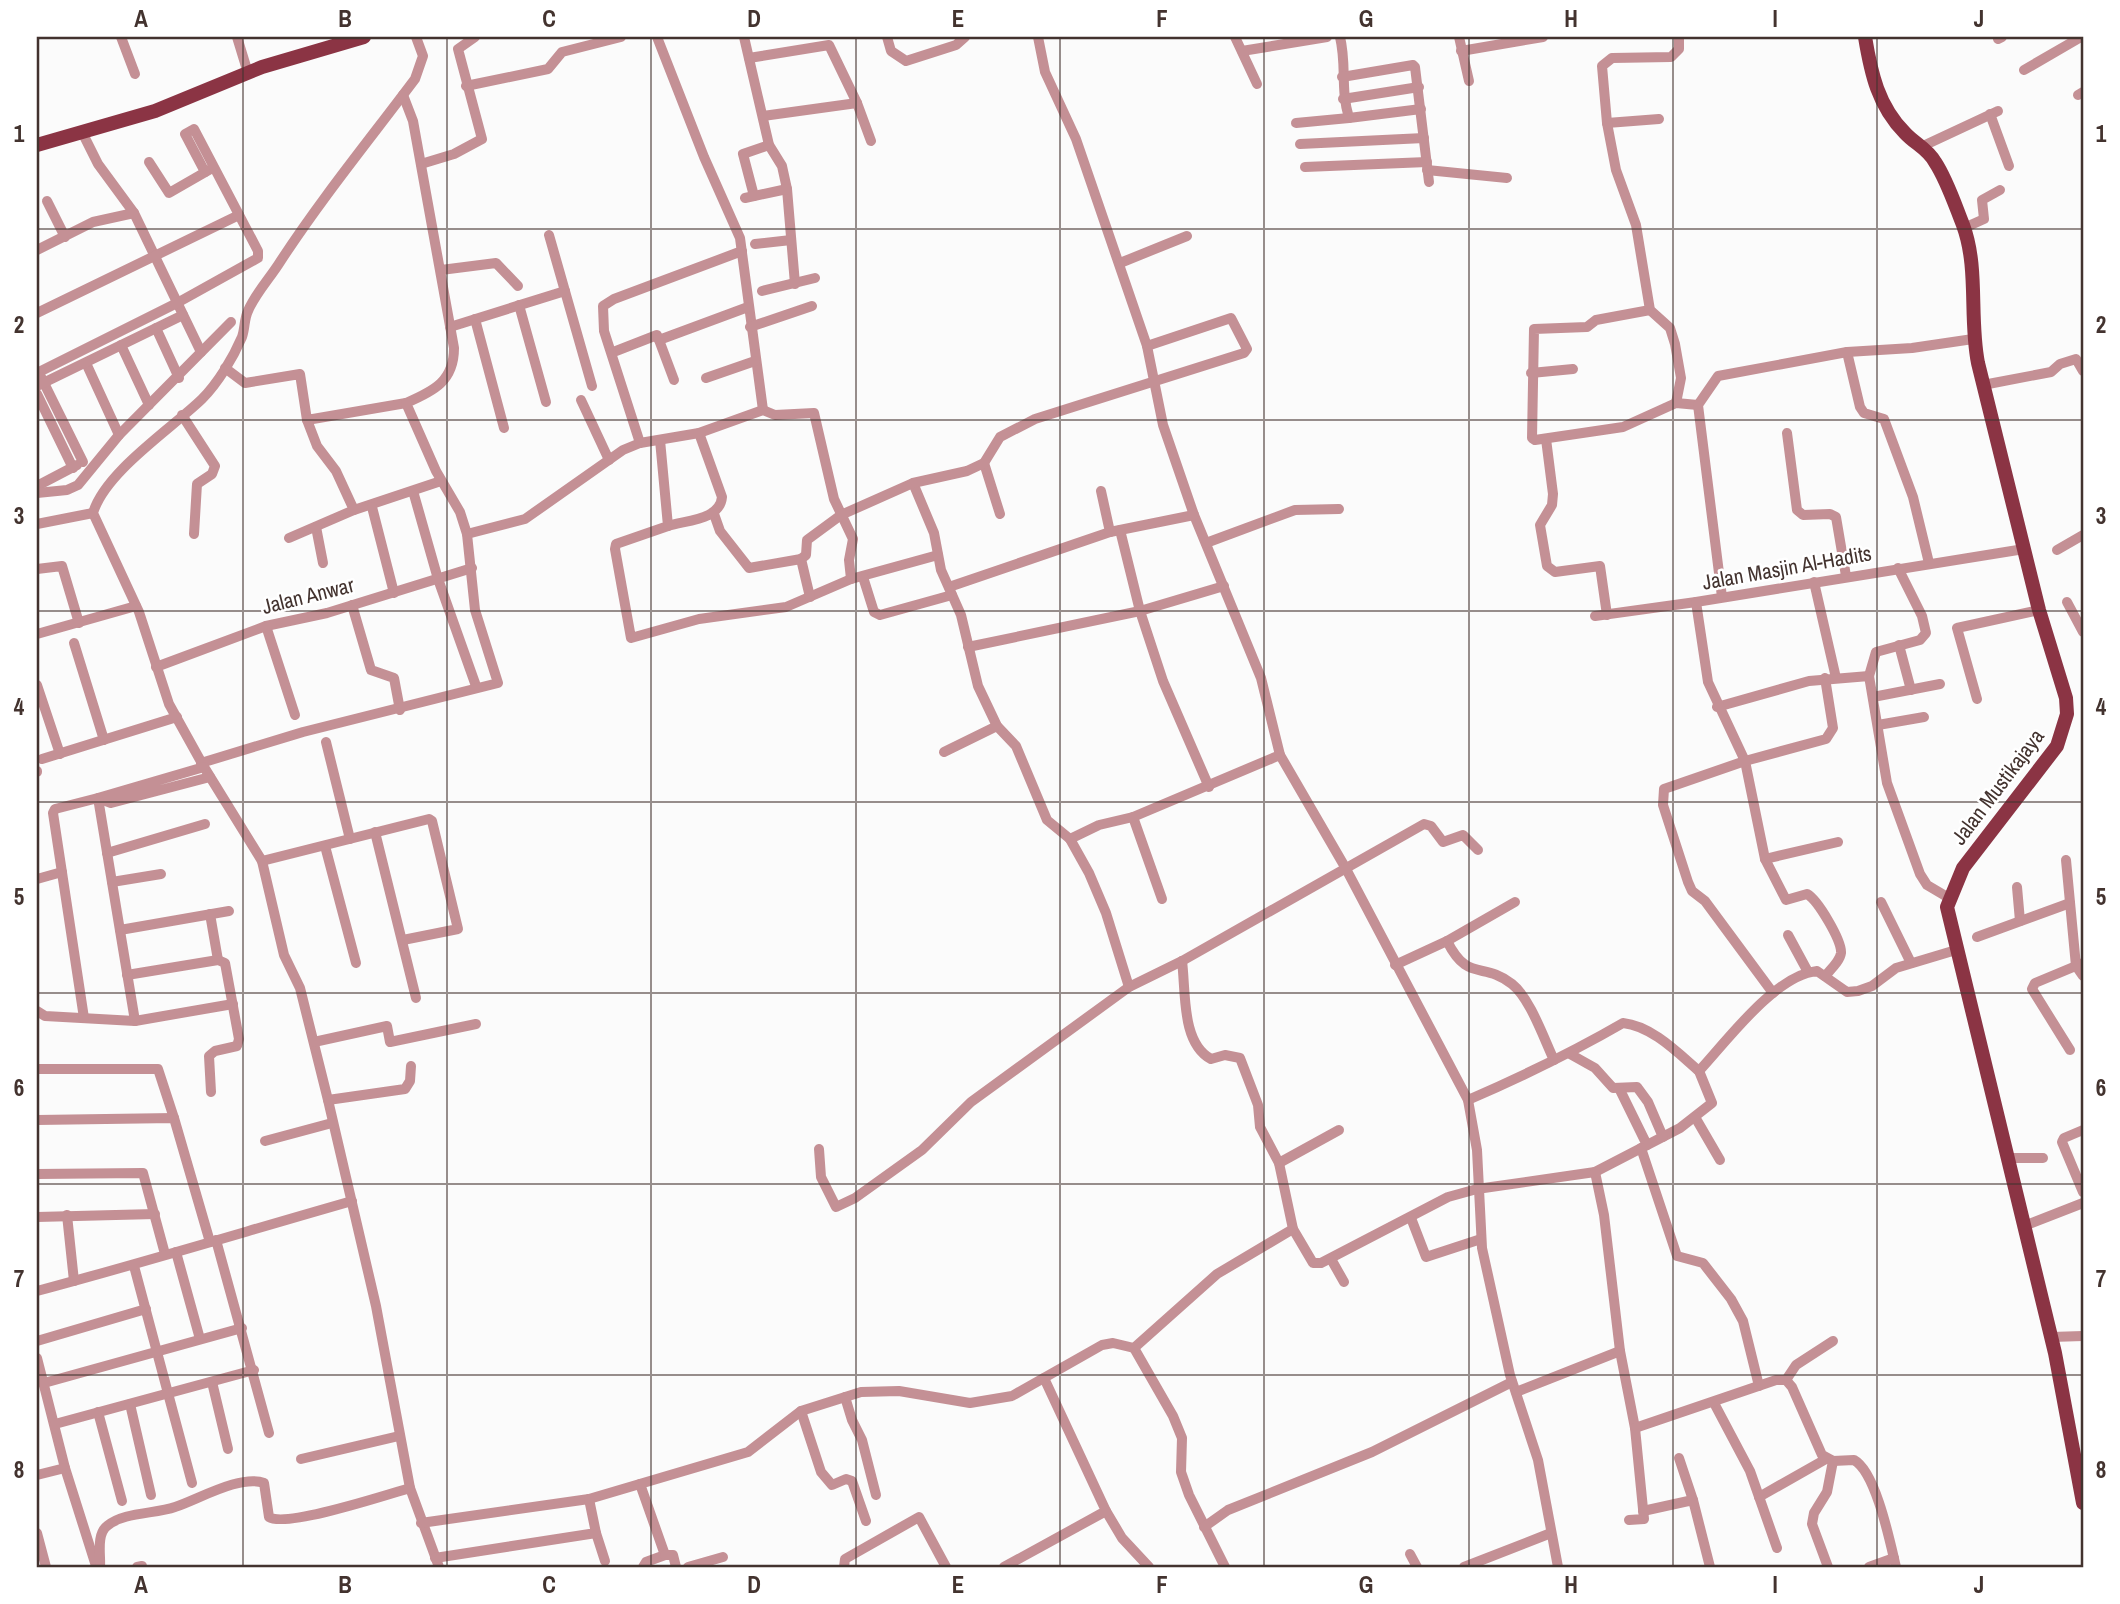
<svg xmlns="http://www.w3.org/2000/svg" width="2120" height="1604" viewBox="0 0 2120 1604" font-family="'Archivo Narrow',sans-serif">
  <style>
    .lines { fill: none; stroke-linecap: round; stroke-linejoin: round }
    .minor { stroke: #c49095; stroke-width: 10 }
    .major { stroke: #8b3444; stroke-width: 14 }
    .grid { fill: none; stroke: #43332f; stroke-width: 2; stroke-opacity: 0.55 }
    .labels { text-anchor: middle; stroke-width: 5; stroke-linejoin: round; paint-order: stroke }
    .street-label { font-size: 21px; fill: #43332f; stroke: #fff }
    .neatline { fill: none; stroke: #43332f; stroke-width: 2.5 }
    .grid-label { font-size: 23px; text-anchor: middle; font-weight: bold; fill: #43332f }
  </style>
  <rect width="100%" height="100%" fill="#fbfbfb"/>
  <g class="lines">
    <g class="minor">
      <polyline points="121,37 135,74"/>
      <polyline points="237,37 248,73"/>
      <path d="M416,37L423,56L415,79C370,139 321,199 280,262C270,278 255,294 248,311C244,319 245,329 242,337C233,358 218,383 202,399C171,429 105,472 93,513L139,612L169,704L204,767L262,861L284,955L300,988L328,1100L376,1306L410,1488L439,1567"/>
      <polyline points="657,37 704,157 740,238 763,410"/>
      <polyline points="744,37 769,145 782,166 787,189 795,284"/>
      <polyline points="887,37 891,51 906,61 956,45 965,37"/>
      <polyline points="1038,37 1045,72 1076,139 1147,346 1163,425 1194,515 1261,678 1280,755 1345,867 1468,1100 1477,1150 1482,1248 1510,1375 1538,1460 1558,1567"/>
      <polyline points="1235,37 1257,84"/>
      <path d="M1340,37C1347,66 1340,88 1349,118L1421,109"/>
      <polyline points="1459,37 1469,81"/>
      <polyline points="1998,39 2002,37"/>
      <polyline points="1242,51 1327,37"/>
      <polyline points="1461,51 1543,37"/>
      <polyline points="749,58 829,45 857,103 871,141"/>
      <polyline points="2024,70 2081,37"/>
      <polyline points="1342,77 1413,65 1415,67 1429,182"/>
      <polyline points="466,86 548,69 562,52 621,37"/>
      <polyline points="2078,95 2083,92"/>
      <polyline points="1343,99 1419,87"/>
      <polyline points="1990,114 2009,166"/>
      <polyline points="763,116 857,103"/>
      <polyline points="1296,123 1349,118"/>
      <polyline points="1607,123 1659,119"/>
      <polyline points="82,132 98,164 134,213 201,352"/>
      <polyline points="1300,144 1424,138"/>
      <polyline points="1923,146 1998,111"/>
      <polyline points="149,162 169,193 209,170"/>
      <polyline points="421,164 454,154 482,139 458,49 475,37"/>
      <polyline points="1305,167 1427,162"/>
      <polyline points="1427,170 1507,178"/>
      <polyline points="754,196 743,154 769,145"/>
      <polyline points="745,198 787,189"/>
      <polyline points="47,201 65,237"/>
      <polyline points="1964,228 1984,219 1982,200 2000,190"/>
      <polyline points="549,235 592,386"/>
      <polyline points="755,244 791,240"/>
      <polyline points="37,250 93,222 134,213"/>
      <polyline points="1120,263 1187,236"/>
      <polyline points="441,270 496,263 518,286"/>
      <polyline points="762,291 815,278"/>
      <polyline points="519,305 546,402"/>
      <polyline points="1650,310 1596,320 1587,327 1534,329 1532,438 1535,440 1623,427 1676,403 1698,405"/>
      <polyline points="37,313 239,215"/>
      <polyline points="475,319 504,428"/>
      <polyline points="450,327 565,291"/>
      <polyline points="750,327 812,306"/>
      <polyline points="156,328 179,378"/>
      <polyline points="659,340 674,380"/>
      <polyline points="121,345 149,405"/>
      <polyline points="616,351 657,335 659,340 748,307"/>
      <polyline points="1847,352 1860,407 1864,413 1884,419 1913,497 1929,563"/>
      <polyline points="86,363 119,435"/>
      <polyline points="225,368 245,383 300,374 307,420 406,403"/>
      <polyline points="37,373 177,303 258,258 258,251 194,129 185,134 205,172"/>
      <polyline points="1531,373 1573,369"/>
      <polyline points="41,377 83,462"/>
      <polyline points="706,378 755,361"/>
      <polyline points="1983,385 2051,372 2060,364 2076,359 2083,371"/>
      <polyline points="37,386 183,315"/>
      <polyline points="37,394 73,468"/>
      <polyline points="581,400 609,460"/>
      <polyline points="1676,403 1681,378 1675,344 1670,328 1650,310 1636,225 1616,170 1607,123 1602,66 1612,58 1671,57 1679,49 1679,37"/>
      <polyline points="182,415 215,466 212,474 197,484 194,534"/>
      <polyline points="307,420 317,446 336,471 354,510 441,481"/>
      <polyline points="1787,433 1797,510 1803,515 1830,514 1836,517 1846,576"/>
      <polyline points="1546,439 1553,494 1552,505 1540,525 1547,566 1555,572 1600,566 1607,615"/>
      <polyline points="660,440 668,526 616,544 615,549 631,638 699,619 786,607 851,579 938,555"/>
      <polyline points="640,443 604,331 603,306 614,299 742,251"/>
      <polyline points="984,463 1000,514"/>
      <polyline points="913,483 934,533 941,570 961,615 978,686 997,726 1016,746 1047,820 1070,839 1089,873 1106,913 1129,987"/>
      <polyline points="37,486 77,465"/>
      <polyline points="413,491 438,579 476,686"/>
      <polyline points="1101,491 1110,532"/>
      <polyline points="37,493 67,490 78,485 119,435 231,322"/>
      <polyline points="372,507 394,593"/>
      <polyline points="714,514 720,531 749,568 801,559"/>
      <polyline points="37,524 93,513"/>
      <path d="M668,526C687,520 720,520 722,497L699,433"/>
      <polyline points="316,527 323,563"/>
      <polyline points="1120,530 1140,611 1163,681 1209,787"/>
      <polyline points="467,534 525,519 623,450 640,443 699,433 763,410 775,415 814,413 834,499 853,539 849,560 851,579"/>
      <polyline points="289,538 354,510"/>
      <polyline points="1206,543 1295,510 1339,509"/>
      <polyline points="2057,550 2083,535"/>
      <polyline points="37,569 62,566 79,623"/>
      <polyline points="863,577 874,612 880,615 952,595"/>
      <polyline points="1814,582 1836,678"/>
      <polyline points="949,587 1110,532 1194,515"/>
      <polyline points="810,597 801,559 806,555 807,540 841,515 913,483 967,471 984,463 1000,437 1035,419 1244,353 1247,349 1231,318 1147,346"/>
      <polyline points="1722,597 1698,405 1718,376 1847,352 1912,348 1973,339"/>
      <polyline points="2067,602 2083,632"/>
      <polyline points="352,605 371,670 394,678 400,710"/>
      <polyline points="1595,616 1696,602"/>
      <polyline points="266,626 295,715"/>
      <polyline points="37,634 136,606"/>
      <polyline points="74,643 104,740"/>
      <polyline points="1899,645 1911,690"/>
      <polyline points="968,647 1140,611 1224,586"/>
      <polyline points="156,667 266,626 327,613 472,568"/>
      <polyline points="1869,676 1876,652 1920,640 1926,633 1922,616 1898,568"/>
      <polyline points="37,685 60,754"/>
      <polyline points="1873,697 1940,684"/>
      <polyline points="1977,699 1957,628 2039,610"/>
      <polyline points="1717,707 1809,681 1869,676 1887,783 1920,874 1927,885 1949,898"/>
      <polyline points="1878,725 1924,717"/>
      <polyline points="326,742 350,839"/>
      <polyline points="944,752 997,726"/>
      <polyline points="42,759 177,717"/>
      <path d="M201,763L303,732L498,683L475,610L467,534L460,512L436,471L406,403C434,391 454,381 454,348L413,121L403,95"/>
      <polyline points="204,767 98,798 111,803 210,777"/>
      <polyline points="37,771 37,772"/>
      <polyline points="1133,817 1162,899"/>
      <polyline points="375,832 416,998"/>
      <polyline points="1070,839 1099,825 1133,817 1280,755"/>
      <polyline points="325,846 356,963"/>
      <polyline points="107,853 205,824"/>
      <polyline points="1765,859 1838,842"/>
      <polyline points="2066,860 2076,966 2083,976"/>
      <polyline points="262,861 429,819 432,821 458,929 403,940"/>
      <polyline points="37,879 62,872"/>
      <polyline points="112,882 161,874"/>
      <polyline points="2017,887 2020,921"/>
      <polyline points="1881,902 1911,963"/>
      <polyline points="210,914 218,960"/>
      <polyline points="120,930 229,911"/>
      <polyline points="1788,935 1808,972"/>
      <polyline points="1977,937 2070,903"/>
      <path d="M1447,941C1468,983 1483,961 1512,984C1530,998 1544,1039 1554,1060"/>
      <path d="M1182,961C1186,991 1181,1043 1211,1059L1225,1055L1240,1058L1258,1105L1260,1127L1279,1163L1293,1229L1313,1263H1321L1448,1197L1477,1189L1595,1172L1680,1128L1712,1103L1699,1071C1727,1041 1775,975 1817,971L1847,992L1858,991L1872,986L1896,968L1956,950"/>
      <polyline points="1395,965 1447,941 1515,902"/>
      <polyline points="127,975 218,960 225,963 239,1039 237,1046 215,1051 209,1056 211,1092"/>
      <path d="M1825,976C1831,969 1840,961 1841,953C1842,941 1818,900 1807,894L1786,900L1765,859L1745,761L1708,682L1696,602L2024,549"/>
      <polyline points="1773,993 1705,901 1692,891 1688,882 1663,805 1664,789 1745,761 1826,739 1833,728 1825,678"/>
      <polyline points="37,1011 45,1016 135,1021 233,1004"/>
      <polyline points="84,1018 53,813 55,809 98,798 135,1021"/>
      <polyline points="314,1042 387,1026 390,1042 476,1024"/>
      <polyline points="2070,1050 2032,989 2035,983 2083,963"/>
      <polyline points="1570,1054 1595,1068 1613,1088 1637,1087 1648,1102 1663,1137"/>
      <polyline points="37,1069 158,1069 174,1118"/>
      <polyline points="1619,1088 1647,1145"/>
      <polyline points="328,1100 405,1089 410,1081 411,1066"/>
      <path d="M1468,1100C1521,1077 1573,1052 1623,1023C1652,1026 1678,1053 1699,1071"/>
      <polyline points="1695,1117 1720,1160"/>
      <polyline points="37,1120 174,1118 210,1242"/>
      <polyline points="2083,1130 2064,1138 2062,1142 2083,1192"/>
      <polyline points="265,1141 332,1123"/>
      <polyline points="1641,1148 1677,1256 1703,1263 1731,1299 1743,1321 1759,1386"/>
      <polyline points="819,1149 821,1177 836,1207 855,1198 922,1150 971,1102 1129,987 1182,961 1424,824 1431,826 1443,842 1463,835 1478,850"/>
      <polyline points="2007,1158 2043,1158"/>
      <polyline points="1279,1163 1339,1130"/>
      <polyline points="1595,1172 1604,1215 1620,1351"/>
      <polyline points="37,1174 143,1173 165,1254"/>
      <polyline points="67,1215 74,1281"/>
      <polyline points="37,1217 155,1214"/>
      <polyline points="1411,1218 1426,1257 1481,1239"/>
      <polyline points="2024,1226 2083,1203"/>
      <polyline points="216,1240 269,1433"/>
      <polyline points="176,1252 200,1339"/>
      <polyline points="1331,1259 1344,1282"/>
      <polyline points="134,1266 192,1483"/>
      <path d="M37,1291C142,1263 247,1231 352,1201"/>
      <polyline points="2051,1337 2083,1336"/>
      <polyline points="37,1341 146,1309"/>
      <polyline points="1134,1348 1173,1416 1182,1438 1181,1472 1189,1495 1225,1567"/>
      <polyline points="37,1358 65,1468 96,1566"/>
      <polyline points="1786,1380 1796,1365 1833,1341"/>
      <polyline points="212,1382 228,1449"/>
      <polyline points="44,1383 242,1328"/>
      <polyline points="1516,1392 1620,1351 1635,1428 1644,1519 1629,1520"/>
      <polyline points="845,1397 852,1420 862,1440 876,1495"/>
      <polyline points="1714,1403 1750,1471 1777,1548"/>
      <polyline points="130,1404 151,1495"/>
      <polyline points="801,1411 821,1472 832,1485 846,1479 852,1481 866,1521"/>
      <polyline points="98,1412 122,1501"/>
      <polyline points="55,1424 254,1370"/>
      <path d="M1635,1428L1776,1380H1786L1792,1387L1822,1455L1833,1461L1854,1460C1876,1472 1890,1542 1896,1567"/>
      <polyline points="1679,1458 1693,1500"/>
      <polyline points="301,1459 399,1436"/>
      <polyline points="37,1475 65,1468"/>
      <polyline points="640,1484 665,1555 646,1562 643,1567"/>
      <polyline points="1759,1497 1826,1459"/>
      <polyline points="1106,1511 1122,1538 1149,1567"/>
      <polyline points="1643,1511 1693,1500 1710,1567"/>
      <polyline points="421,1523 589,1499 748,1452 801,1411 861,1392 899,1391 970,1403 1012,1396 1102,1345 1113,1343 1134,1348 1217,1274 1293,1229"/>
      <polyline points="1204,1527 1228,1510 1372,1452 1512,1382"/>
      <polyline points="37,1533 46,1567"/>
      <polyline points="596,1533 605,1561"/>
      <polyline points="1410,1554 1417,1567"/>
      <polyline points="665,1555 673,1555 676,1567"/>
      <polyline points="435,1558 596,1533 589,1499"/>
      <path d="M100,1567C101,1555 96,1535 107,1526C123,1512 155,1514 175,1507C197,1500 241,1474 264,1483L269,1517C286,1528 386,1495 410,1488"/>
      <polyline points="137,1567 142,1566"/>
      <polyline points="688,1567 723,1557"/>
      <polyline points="844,1567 845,1559 919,1517 946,1567"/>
      <polyline points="1004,1567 1106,1511 1044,1378"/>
      <polyline points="1464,1567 1551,1533"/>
      <polyline points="1828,1567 1812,1524 1814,1513 1827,1492 1833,1461"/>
      <polyline points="1869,1567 1894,1558"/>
    </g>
    <g class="major">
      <path d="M1865,37C1871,73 1878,106 1905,133C1915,144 1927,148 1935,162C1947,180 1955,205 1963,225C1979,268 1969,318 1978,363L2039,610L2066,698L2067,714L2057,746L1963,868L1947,907L2055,1353L2083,1503"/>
      <polyline points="37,145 155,111 262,67 364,37"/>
    </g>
  </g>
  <path class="grid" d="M243,37V1567M447,37V1567M651,37V1567M856,37V1567M1060,37V1567M1264,37V1567M1469,37V1567M1673,37V1567M1877,37V1567M37,229H2083M37,420H2083M37,611H2083M37,802H2083M37,993H2083M37,1184H2083M37,1375H2083"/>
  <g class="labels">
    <g class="street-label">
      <text transform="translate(1787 568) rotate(-10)" y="7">Jalan Masjin Al-Hadits</text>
      <text transform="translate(308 596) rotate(-14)" y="7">Jalan Anwar</text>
      <text transform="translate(1998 787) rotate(-53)" y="7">Jalan Mustikajaya</text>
    </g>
  </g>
  <rect width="2120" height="1604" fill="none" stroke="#ffffff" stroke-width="77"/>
  <rect x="38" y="38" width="2044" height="1528" class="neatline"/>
  <g class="grid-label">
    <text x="141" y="27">A</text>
    <text x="345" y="27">B</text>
    <text x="549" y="27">C</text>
    <text x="754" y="27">D</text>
    <text x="958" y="27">E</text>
    <text x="1162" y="27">F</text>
    <text x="1366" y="27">G</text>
    <text x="1571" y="27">H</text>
    <text x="1775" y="27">I</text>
    <text x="1979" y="27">J</text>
    <text x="19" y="142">1</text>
    <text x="2101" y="142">1</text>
    <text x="19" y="333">2</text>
    <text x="2101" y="333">2</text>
    <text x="19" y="524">3</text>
    <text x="2101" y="524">3</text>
    <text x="19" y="715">4</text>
    <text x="2101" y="715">4</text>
    <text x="19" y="905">5</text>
    <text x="2101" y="905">5</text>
    <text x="19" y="1096">6</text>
    <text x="2101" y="1096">6</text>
    <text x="19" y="1287">7</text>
    <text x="2101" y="1287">7</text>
    <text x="19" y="1478">8</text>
    <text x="2101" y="1478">8</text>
    <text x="141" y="1593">A</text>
    <text x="345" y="1593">B</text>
    <text x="549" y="1593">C</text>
    <text x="754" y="1593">D</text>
    <text x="958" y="1593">E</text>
    <text x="1162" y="1593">F</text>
    <text x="1366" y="1593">G</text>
    <text x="1571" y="1593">H</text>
    <text x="1775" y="1593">I</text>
    <text x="1979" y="1593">J</text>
  </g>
</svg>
